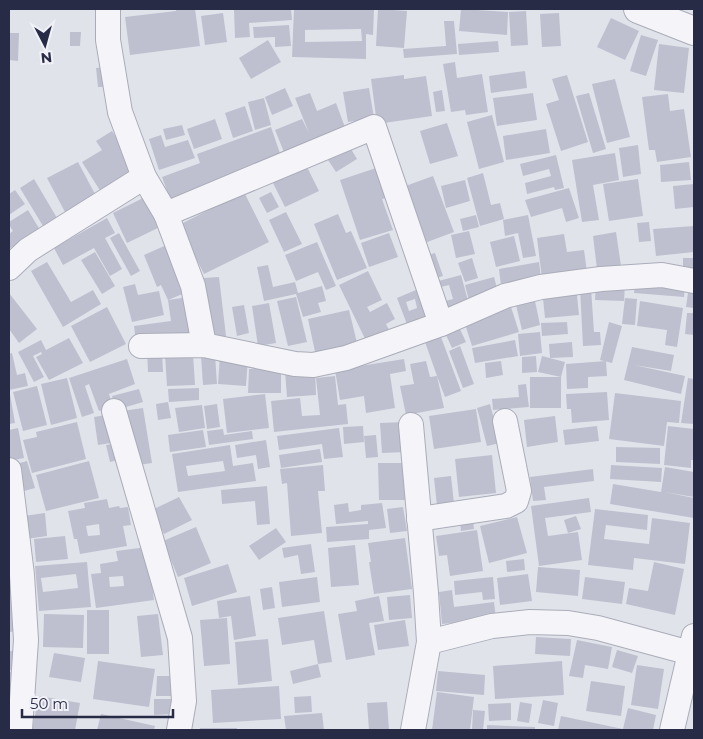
<svg xmlns="http://www.w3.org/2000/svg" width="703" height="739" viewBox="0 0 703 739" font-family="Montserrat,sans-serif">
  <style>
    .building { fill: #bec0cf; fill-rule: evenodd }
    .lines { fill: none; stroke-linecap: round; stroke-linejoin: round }
    .minor-casing { stroke: #aaacb9; stroke-width: 26 }
    .tertiary-casing { stroke: #aaacb9; stroke-width: 30 }
    .minor { stroke: #f5f5f9; stroke-width: 24 }
    .tertiary { stroke: #f5f5f9; stroke-width: 28 }
  </style>
  <rect width="100%" height="100%" fill="#e1e3eb"/>
  <g class="building">
    <polygon points="176,9 195,9 200,46 130,55 125,17 176,11"/>
    <polygon points="249,9 291,9 292,20 249,23 250,37 235,38 234,10"/>
    <path d="M294,9H374L373,35L366,34V59L292,57ZM361,29L362,41L305,42V30Z"/>
    <polygon points="378,9 407,11 404,48 376,46"/>
    <polygon points="461,9 508,12 507,35 459,31"/>
    <polygon points="526,11 528,45 511,46 509,12"/>
    <polygon points="223,13 227,42 205,45 201,16"/>
    <polygon points="559,13 561,46 542,47 540,14"/>
    <polygon points="611,18 639,31 625,60 597,47"/>
    <polygon points="444,21 454,21 457,54 404,58 403,49 446,46"/>
    <polygon points="289,25 291,46 275,47 275,37 254,38 253,27"/>
    <polygon points="70,32 81,32 80,46 70,46"/>
    <polygon points="9,33 19,33 18,61 9,60"/>
    <polygon points="641,35 658,40 646,76 630,71"/>
    <polygon points="268,40 281,62 251,79 239,58"/>
    <polygon points="498,41 499,52 459,55 458,44"/>
    <polygon points="659,44 689,48 684,93 654,90"/>
    <polygon points="455,62 457,78 482,74 488,112 466,115 465,110 451,112 443,64"/>
    <polygon points="109,67 110,87 98,87 96,68"/>
    <polygon points="525,71 527,88 491,93 489,76"/>
    <polygon points="404,75 404,79 426,76 432,116 377,124 371,79"/>
    <polygon points="567,75 588,142 561,151 546,104 559,100 552,79"/>
    <polygon points="615,79 630,137 607,143 592,84"/>
    <polygon points="285,88 293,106 272,115 265,97"/>
    <polygon points="369,88 374,118 348,122 343,92"/>
    <polygon points="442,90 445,111 436,112 433,92"/>
    <polygon points="310,93 317,111 336,103 346,130 286,157 275,130 302,119 309,133 295,98"/>
    <polygon points="533,93 537,120 497,126 493,98"/>
    <polygon points="589,93 606,149 593,153 576,96"/>
    <polygon points="668,94 670,111 684,109 691,157 657,162 655,150 649,150 642,97"/>
    <polygon points="264,98 271,125 255,130 248,102"/>
    <polygon points="245,106 253,131 233,138 225,113"/>
    <polygon points="492,115 504,162 479,169 467,122"/>
    <polygon points="215,119 222,139 194,149 187,129"/>
    <polygon points="447,123 458,156 430,164 420,131"/>
    <polygon points="182,125 185,135 166,140 163,129"/>
    <polygon points="271,127 283,162 171,202 162,177 200,163 197,154"/>
    <polygon points="546,129 550,153 506,160 503,136"/>
    <polygon points="112,131 136,170 101,192 82,162 102,150 96,141"/>
    <polygon points="161,135 165,147 188,140 195,158 159,170 149,139"/>
    <polygon points="348,144 357,159 336,172 326,157"/>
    <polygon points="638,145 641,174 623,177 619,148"/>
    <polygon points="615,153 619,180 593,185 599,220 582,222 572,160"/>
    <polygon points="556,155 564,188 555,190 554,187 527,194 525,183 551,176 549,169 523,176 520,164"/>
    <polygon points="78,162 96,196 65,212 47,178"/>
    <polygon points="689,162 691,180 661,182 660,165"/>
    <polygon points="306,165 319,191 285,207 272,181"/>
    <polygon points="376,168 387,198 382,199 393,230 360,240 340,180"/>
    <polygon points="483,173 491,205 500,203 504,219 480,226 467,178"/>
    <polygon points="433,176 454,232 422,244 400,188"/>
    <polygon points="34,179 57,218 43,226 20,188"/>
    <polygon points="638,179 643,216 609,221 603,184"/>
    <polygon points="465,180 470,201 446,208 441,186"/>
    <polygon points="694,184 694,207 675,209 673,186"/>
    <polygon points="569,188 579,218 566,222 562,208 531,217 525,200"/>
    <polygon points="15,190 25,204 9,215 9,194"/>
    <polygon points="244,192 269,242 204,274 179,225"/>
    <polygon points="271,192 279,207 267,213 259,198"/>
    <polygon points="149,195 164,225 127,243 113,213"/>
    <polygon points="28,210 40,230 9,249 9,234 13,231 9,225 9,222"/>
    <polygon points="286,212 302,244 284,252 269,220"/>
    <polygon points="338,214 346,233 351,231 367,268 337,280 314,224"/>
    <polygon points="476,215 479,227 463,231 460,219"/>
    <polygon points="528,215 536,256 523,258 518,233 505,236 503,220"/>
    <polygon points="107,218 115,233 105,238 122,269 110,276 94,248 63,265 54,248"/>
    <polygon points="649,222 651,241 639,242 637,223"/>
    <polygon points="694,226 694,252 656,256 653,229"/>
    <polygon points="469,231 475,254 456,258 451,235"/>
    <polygon points="616,232 621,266 597,269 593,236"/>
    <polygon points="119,233 140,271 131,276 110,238"/>
    <polygon points="389,233 398,257 369,267 361,243"/>
    <polygon points="564,234 567,252 584,250 587,272 542,278 537,238"/>
    <polygon points="514,236 520,261 496,267 490,242"/>
    <polygon points="317,242 336,286 326,290 318,272 296,281 285,255"/>
    <polygon points="171,243 192,290 168,300 189,297 195,334 136,342 134,326 171,321 168,300 161,285 157,287 144,255"/>
    <polygon points="95,252 115,286 102,294 81,260"/>
    <polygon points="435,253 443,276 430,280 422,257"/>
    <polygon points="472,258 478,278 465,282 458,263"/>
    <rect x="683" y="258" width="11" height="17"/>
    <polygon points="47,262 71,302 93,290 101,304 63,327 31,271"/>
    <polygon points="539,262 541,278 501,286 499,269"/>
    <polygon points="268,265 273,287 295,282 298,293 322,286 326,301 318,303 321,312 303,317 296,294 264,301 257,267"/>
    <polygon points="368,271 382,300 367,307 370,312 387,303 395,319 386,324 393,338 370,349 339,285"/>
    <path d="M461,275L470,308L440,317L431,283ZM449,285L453,299L445,301L441,287Z"/>
    <polygon points="219,277 226,336 211,338 204,278"/>
    <polygon points="494,277 498,292 469,300 465,285"/>
    <polygon points="635,281 685,285 684,297 634,293"/>
    <polygon points="596,283 625,284 624,301 595,300"/>
    <polygon points="135,284 138,295 159,291 164,315 132,322 123,287"/>
    <polygon points="576,286 579,315 545,318 542,289"/>
    <polygon points="689,286 694,287 694,308 686,307"/>
    <path d="M423,287L436,322L410,332L397,298ZM415,299L417,308L409,311L406,302Z"/>
    <polygon points="580,288 591,288 594,332 600,332 601,345 583,346"/>
    <polygon points="9,293 37,329 19,343 9,329"/>
    <polygon points="296,297 307,342 288,346 277,301"/>
    <polygon points="625,298 637,299 635,325 622,324"/>
    <polygon points="535,301 540,325 522,330 516,305"/>
    <polygon points="640,301 683,308 677,347 665,345 667,330 637,326"/>
    <polygon points="269,303 276,343 258,346 252,306"/>
    <polygon points="244,305 249,333 237,336 232,307"/>
    <polygon points="107,307 126,344 90,362 71,326"/>
    <polygon points="511,307 519,332 472,346 464,321"/>
    <polygon points="349,310 359,351 317,361 308,319"/>
    <polygon points="687,313 694,313 694,335 685,334"/>
    <polygon points="567,322 568,334 542,336 541,323"/>
    <polygon points="609,322 622,326 612,363 600,360"/>
    <polygon points="459,327 466,342 452,348 445,333"/>
    <polygon points="540,332 542,353 520,356 518,334"/>
    <polygon points="441,337 461,391 445,397 437,376 444,408 406,415 400,386 414,384 410,364 426,361 430,377 437,376 425,342"/>
    <polygon points="69,338 83,363 49,380 36,357 42,354 41,352 33,356 44,377 34,382 18,352 41,340 46,350"/>
    <polygon points="515,340 518,356 475,363 472,348"/>
    <polygon points="572,342 573,357 550,358 549,344"/>
    <polygon points="460,346 474,384 463,388 449,351"/>
    <polygon points="632,347 674,355 671,371 634,365 685,376 681,394 624,380"/>
    <polygon points="147,351 162,351 163,372 148,372"/>
    <polygon points="12,353 17,375 25,373 28,386 9,390 9,354"/>
    <polygon points="193,354 195,385 167,386 165,355"/>
    <polygon points="215,355 217,384 203,385 201,356"/>
    <polygon points="220,355 248,357 246,386 218,384"/>
    <polygon points="536,356 537,372 522,373 522,357"/>
    <polygon points="542,356 565,362 561,377 561,408 530,408 530,377 561,377 538,372"/>
    <polygon points="127,359 135,384 109,394 113,407 99,411 89,384 85,386 94,413 82,417 69,378"/>
    <polygon points="404,359 406,371 390,374 395,408 366,413 364,396 340,400 335,370"/>
    <polygon points="501,361 503,375 486,378 485,363"/>
    <polygon points="606,361 607,376 588,377 588,388 567,389 566,364"/>
    <polygon points="249,369 281,369 281,393 248,393"/>
    <polygon points="315,369 316,395 287,397 285,371"/>
    <polygon points="335,376 338,405 346,404 348,424 274,432 271,401 300,398 302,416 320,415 316,378"/>
    <polygon points="67,378 77,418 51,425 41,384"/>
    <polygon points="688,378 694,379 694,424 681,423"/>
    <polygon points="526,384 529,407 493,410 492,399 519,397 518,385"/>
    <polygon points="37,386 47,425 23,431 13,392"/>
    <polygon points="199,388 199,400 169,402 168,389"/>
    <polygon points="139,389 143,402 116,410 112,396"/>
    <polygon points="607,392 609,420 572,423 571,409 567,409 566,394"/>
    <polygon points="615,393 681,401 679,423 667,422 664,446 609,439"/>
    <polygon points="9,394 10,394 15,423 9,424"/>
    <polygon points="265,394 269,428 227,433 223,399"/>
    <polygon points="168,402 171,418 158,420 156,404"/>
    <polygon points="217,404 220,427 207,429 204,406"/>
    <polygon points="490,404 500,443 487,446 477,408"/>
    <polygon points="202,405 205,428 179,432 175,408"/>
    <polygon points="143,408 152,463 131,466 122,411"/>
    <polygon points="476,409 481,442 434,449 429,416"/>
    <polygon points="112,414 117,442 98,445 94,417"/>
    <polygon points="555,416 558,442 527,447 524,420"/>
    <polygon points="77,422 86,459 32,473 23,440 37,437 36,432"/>
    <polygon points="404,422 406,452 382,453 380,423"/>
    <polygon points="363,426 364,442 344,444 343,427"/>
    <polygon points="597,426 599,441 565,445 563,430"/>
    <polygon points="668,426 694,429 694,460 691,460 691,468 664,465"/>
    <polygon points="18,428 24,458 9,461 9,430"/>
    <polygon points="339,428 343,457 324,459 322,444 279,450 277,436"/>
    <polygon points="223,429 224,435 252,431 253,439 209,445 207,431"/>
    <polygon points="203,430 206,447 170,452 168,435"/>
    <polygon points="376,435 378,457 366,458 364,436"/>
    <polygon points="266,440 270,467 258,469 256,455 237,458 235,445"/>
    <polygon points="118,443 122,459 110,462 106,445"/>
    <path d="M230,445L233,466L253,463L256,481L178,492L172,454ZM223,461L225,471L188,476L186,466Z"/>
    <polygon points="616,447 660,448 660,464 616,462"/>
    <polygon points="320,449 322,462 281,468 279,455"/>
    <polygon points="492,455 496,493 459,497 455,459"/>
    <polygon points="27,461 35,488 17,493 9,466"/>
    <polygon points="89,461 99,498 46,511 36,475"/>
    <polygon points="378,463 405,463 405,500 379,500"/>
    <polygon points="323,465 325,491 318,491 322,533 291,536 287,483 282,484 280,469"/>
    <polygon points="611,465 662,468 661,482 610,479"/>
    <polygon points="665,467 694,472 694,497 664,492 694,498 694,518 610,504 613,484 661,492"/>
    <polygon points="593,469 594,481 544,487 546,500 533,501 530,477"/>
    <polygon points="451,476 454,504 437,506 434,478"/>
    <polygon points="267,486 270,524 257,525 255,501 222,504 221,490"/>
    <polygon points="179,497 192,520 164,534 152,510"/>
    <polygon points="589,498 591,512 545,518 548,536 578,532 582,560 539,566 531,506"/>
    <path d="M107,499L109,508L119,506L120,508L128,507L131,525L123,526L127,546L80,554L77,539H74L68,511L85,508L84,503ZM99,524L100,535L88,536L86,526Z"/>
    <polygon points="348,503 349,512 361,510 361,505 382,503 386,528 369,530 369,539 327,542 326,527 368,524 368,521 336,524 334,505"/>
    <polygon points="403,507 407,531 390,533 387,509"/>
    <polygon points="595,509 648,515 647,530 606,525 604,539 649,544 652,518 690,523 685,564 634,558 633,570 588,565"/>
    <polygon points="45,513 47,536 26,539 24,516"/>
    <polygon points="576,516 581,529 568,533 564,520"/>
    <polygon points="517,517 527,553 489,563 480,526"/>
    <polygon points="473,520 474,529 461,531 460,522"/>
    <polygon points="196,527 211,563 178,577 163,541"/>
    <polygon points="276,528 286,542 259,560 249,546"/>
    <polygon points="477,530 483,571 450,576 447,555 439,556 436,536"/>
    <polygon points="65,536 68,559 36,562 34,539"/>
    <polygon points="405,538 412,589 374,594 369,562 371,562 368,543"/>
    <polygon points="311,544 315,572 301,574 298,555 284,558 282,548"/>
    <polygon points="355,545 359,585 331,587 328,548"/>
    <path d="M147,547L154,600L96,608L91,574L101,573L100,564L118,561L116,551ZM123,576L124,586L110,587L109,577Z"/>
    <polygon points="524,559 525,570 507,572 506,561"/>
    <path d="M87,562L91,607L39,611L35,566ZM76,574L78,588L43,592L41,578Z"/>
    <polygon points="654,562 684,569 675,615 626,604 629,588 648,591"/>
    <polygon points="228,564 237,592 192,606 184,578"/>
    <polygon points="538,567 580,570 578,596 536,592"/>
    <polygon points="528,574 532,601 500,605 497,578"/>
    <polygon points="9,575 17,575 21,631 9,632"/>
    <polygon points="317,577 320,602 282,607 279,582"/>
    <polygon points="493,577 495,599 483,600 482,592 455,595 454,581"/>
    <polygon points="585,577 625,582 622,604 582,599"/>
    <polygon points="272,587 275,608 263,610 260,589"/>
    <polygon points="452,590 454,607 494,602 496,619 442,624 439,592"/>
    <polygon points="410,595 412,618 389,620 387,597"/>
    <polygon points="250,596 256,636 234,640 231,616 219,618 217,601"/>
    <polygon points="379,596 384,621 369,623 375,655 346,660 338,614 357,611 355,601"/>
    <rect x="87" y="610" width="22" height="44"/>
    <polygon points="324,611 332,662 318,664 314,640 282,645 278,618"/>
    <polygon points="44,614 84,615 83,648 43,647"/>
    <polygon points="158,614 163,655 141,657 137,616"/>
    <polygon points="227,618 230,664 204,666 200,620"/>
    <polygon points="405,620 409,646 378,650 374,625"/>
    <polygon points="536,637 571,639 570,656 535,654"/>
    <polygon points="268,639 272,681 238,685 235,642"/>
    <polygon points="577,640 612,647 608,669 585,665 583,678 569,676"/>
    <polygon points="617,650 638,656 632,673 612,667"/>
    <polygon points="9,651 17,651 15,670 9,670"/>
    <polygon points="54,653 85,658 81,682 49,677"/>
    <polygon points="98,661 155,669 149,707 93,699"/>
    <polygon points="562,661 564,695 495,699 493,666"/>
    <polygon points="318,664 321,677 293,684 290,671"/>
    <polygon points="637,665 664,669 658,709 631,705"/>
    <polygon points="438,671 485,675 484,695 436,691"/>
    <polygon points="9,672 16,672 15,709 9,709"/>
    <polygon points="157,676 172,676 172,696 156,696"/>
    <polygon points="591,681 625,686 621,716 586,711"/>
    <polygon points="279,686 281,719 213,723 211,690"/>
    <polygon points="437,692 474,697 470,730 432,730"/>
    <polygon points="39,696 80,703 75,730 32,730"/>
    <polygon points="311,696 312,712 295,713 294,697"/>
    <polygon points="154,699 173,699 173,714 154,715"/>
    <polygon points="543,700 558,703 554,726 538,723"/>
    <polygon points="387,702 389,730 369,730 367,703"/>
    <polygon points="520,702 532,704 529,723 517,721"/>
    <polygon points="511,703 511,720 489,721 488,704"/>
    <polygon points="628,708 656,715 653,730 558,730 561,716 623,729"/>
    <polygon points="473,710 485,711 483,730 472,730"/>
    <polygon points="322,713 324,730 286,730 284,716"/>
    <polygon points="101,714 155,726 154,730 97,730"/>
    <polygon points="487,725 535,727 535,730 487,730"/>
    <rect x="200" y="728" width="37" height="2"/>
  </g>
  <g class="lines">
    <defs>
      <g id="minor">
        <polyline points="108,9 108,40 120,112 144,177 166,214 193,286 204,345"/>
        <polyline points="166,214 374,127 441,324"/>
        <polyline points="9,268 28,250 144,177"/>
        <polyline points="141,346 204,345 295,364 313,365 346,358 441,324 505,296 541,287 601,279 662,275 694,281"/>
        <polyline points="114,411 180,638 184,701 179,730"/>
        <polyline points="411,425 426,593 429,642 413,730"/>
        <polyline points="9,470 22,575 26,640 20,730"/>
        <polyline points="419,519 506,506 516,501 519,491 505,421"/>
        <polyline points="429,642 492,626 530,622 568,623 598,628 694,654"/>
        <polyline points="672,730 694,636"/>
      </g>
      <polyline id="tertiary" points="638,9 694,31"/>
    </defs>
    <use href="#minor" class="minor-casing"/>
    <use href="#tertiary" class="tertiary-casing"/>
    <use href="#minor" class="minor"/>
    <use href="#tertiary" class="tertiary"/>
  </g>
  <rect width="703" height="739" fill="none" stroke="#282b45" stroke-width="20"/>
  <g transform="translate(45 45) rotate(174)" stroke="#f1f2f8" stroke-width="4" paint-order="stroke">
  <path d="M0-4L9 19L0 12L-9 19Z" fill="#282b45"/>
  <text y="-8" font-size="14" font-weight="bold" text-anchor="middle" fill="#282b45">N</text>
  </g>
  <path d="M22 709v8h151v-8" fill="none" stroke="#282b45" stroke-width="2.5"/>
  <text x="30" y="709" font-size="15" fill="#282b45" stroke="#f1f2f8" stroke-width="4" paint-order="stroke">50 m</text>
</svg>
